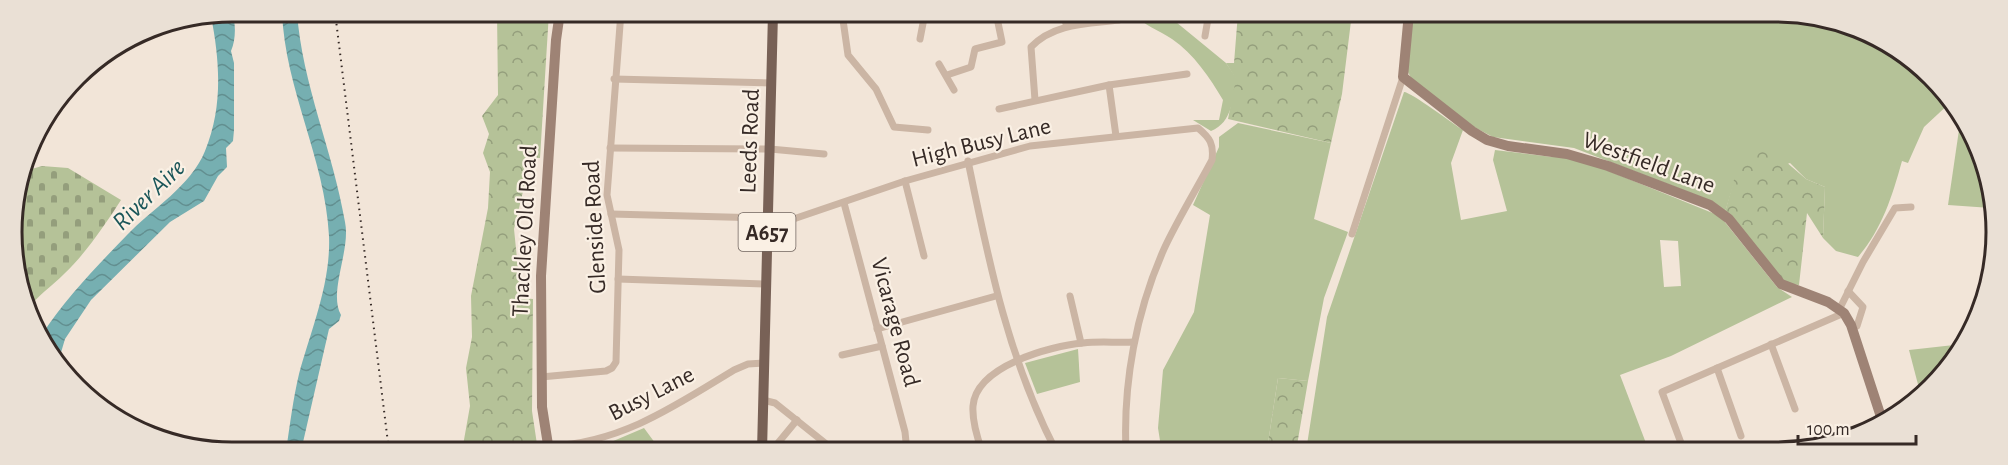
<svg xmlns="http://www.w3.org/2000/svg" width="2008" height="465" viewBox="0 0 2008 465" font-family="'Alegreya Sans',sans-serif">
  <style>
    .green { fill: #b5c298; fill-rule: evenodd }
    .forest { fill: url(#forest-crowns) }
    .cemetery { fill: url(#cemetery-stones) }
    .water { fill: url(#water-waves) }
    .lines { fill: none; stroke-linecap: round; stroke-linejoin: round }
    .street { stroke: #cbb5a4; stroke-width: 7 }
    .secondary { stroke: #9e8375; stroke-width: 10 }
    .primary { stroke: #786156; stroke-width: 10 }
    .rail { stroke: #362a26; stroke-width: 2; stroke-dasharray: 1.5 4.5; stroke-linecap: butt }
    .labels { text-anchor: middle; stroke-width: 4.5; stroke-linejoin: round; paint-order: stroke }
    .shield { fill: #faf0e4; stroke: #71655f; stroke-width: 1.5 }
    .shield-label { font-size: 22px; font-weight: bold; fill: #362a26 }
    .street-label { font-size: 24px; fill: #362a26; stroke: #faf0e4 }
    .water-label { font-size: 26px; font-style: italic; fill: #1a5659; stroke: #faf0e4 }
    .rim { fill: none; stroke: #362a26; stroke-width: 3 }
  </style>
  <defs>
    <pattern id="forest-crowns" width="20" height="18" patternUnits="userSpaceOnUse" patternTransform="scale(1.5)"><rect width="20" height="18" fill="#b5c298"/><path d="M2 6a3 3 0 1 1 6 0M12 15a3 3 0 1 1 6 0" fill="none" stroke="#949e7c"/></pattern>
    <pattern id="cemetery-stones" width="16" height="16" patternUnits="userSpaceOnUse" patternTransform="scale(1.5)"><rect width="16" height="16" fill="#b5c298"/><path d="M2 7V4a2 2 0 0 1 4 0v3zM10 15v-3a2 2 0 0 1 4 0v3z" fill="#949e7c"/></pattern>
    <pattern id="water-waves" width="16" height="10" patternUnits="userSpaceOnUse" patternTransform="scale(1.5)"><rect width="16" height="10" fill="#76afb1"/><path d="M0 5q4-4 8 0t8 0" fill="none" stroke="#628f90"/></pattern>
  </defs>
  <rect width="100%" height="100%" fill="#f2e5d8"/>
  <g class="green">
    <path d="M1132,13H1165L1226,63L1237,79C1232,99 1233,122 1211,131L1193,120H1219L1223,100C1210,78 1194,54 1172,39C1158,30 1144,25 1132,13Z"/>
    <path d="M1413,13L1805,14L1886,42L1952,101L1924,127L1908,163L1902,161C1892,197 1882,229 1858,257L1836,251L1823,238L1825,187L1806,179L1790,163L1733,186L1725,212L1712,201L1574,148L1493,137L1474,127L1412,80L1407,70Z"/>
    <path d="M1404,92C1411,92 1453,124 1463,130L1451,163L1461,220L1507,211L1493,160L1495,150L1552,157L1555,155L1599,167L1720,216L1777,287L1792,297L1671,356L1620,375L1649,451H1306L1327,317ZM1660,240L1678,241L1681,286L1664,287Z"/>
    <polygon points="1962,122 1989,176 1991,208 1948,205 1960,123"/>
    <path d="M1238,123L1331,143L1314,219L1348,232L1324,298L1308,381L1278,378L1268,443C1234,456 1197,452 1161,447L1158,428L1163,370L1194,312L1210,215L1193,205L1219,147V137Z"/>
    <polygon points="1963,344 1931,389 1921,396 1909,350"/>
    <polygon points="1078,349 1080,382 1037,394 1025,363"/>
    <polygon points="644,428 661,451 578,451 578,448 611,442"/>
  </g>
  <g class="forest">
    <polygon points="497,12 549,12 540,158 531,158 514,229 521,298 533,299 532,411 538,451 462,451 470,406 466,368 472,337 471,296 488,208 490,172 483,153 489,134 482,116 498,95"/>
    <polygon points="1238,13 1352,13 1342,94 1331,143 1228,119 1236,79 1226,63 1234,63"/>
    <polygon points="1744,144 1778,155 1806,179 1825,187 1823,238 1807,213 1799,285 1789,284 1779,279 1725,212"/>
    <polygon points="1278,378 1308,381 1296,451 1238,451 1268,443"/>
  </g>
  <path class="cemetery" d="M42,166L68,168L121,200C104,226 87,252 64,274C51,287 38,295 27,310L24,303L13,218L25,171Z"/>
  <g class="water">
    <path d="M232,12C236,23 236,40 231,51L234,63V130L233,141L226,148L227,167L218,176L204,201L170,222L91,300L65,339L57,366L41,336C65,299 96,267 127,235C152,209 191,186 205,151C223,107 220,62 211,16Z"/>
    <path d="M282,12H297C302,84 333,151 345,222C351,250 328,292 341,315L339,321L329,329L301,451H286C290,425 293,399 299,374C311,330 331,283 329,236C325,158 285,90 282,12Z"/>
  </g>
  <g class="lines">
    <g class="street">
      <polyline points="621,13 773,15"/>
      <polyline points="842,13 848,55 876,89 894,127 928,130"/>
      <polyline points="1062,13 1067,26"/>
      <polyline points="1205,36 1209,13"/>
      <polyline points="920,39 925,13"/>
      <polyline points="939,64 954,90"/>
      <polyline points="947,75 971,67 975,49 1002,42 996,13"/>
      <polyline points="614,79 772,83"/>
      <polyline points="1109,85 1116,136"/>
      <path d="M1035,100L1031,47C1054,23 1087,24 1119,20"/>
      <polyline points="999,109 1109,85 1187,74"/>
      <polyline points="610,148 770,149 824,154"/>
      <path d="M968,161C989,263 1008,358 1056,451"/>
      <polyline points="905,181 924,256"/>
      <polyline points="844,203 905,432 906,442 903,451"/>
      <polyline points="611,214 768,218"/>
      <path d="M767,228L905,181L1030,146L1198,128C1210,138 1214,144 1212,160C1196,190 1178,219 1164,249C1136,312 1123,383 1126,451"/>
      <polyline points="1352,234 1403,77"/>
      <polyline points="618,279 766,284"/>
      <polyline points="1848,291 1863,307 1857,326"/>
      <polyline points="1070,296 1081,343"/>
      <polyline points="1840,308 1863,262 1895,208 1911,207"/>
      <polyline points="877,329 996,296"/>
      <polyline points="1771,344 1795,409"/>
      <polyline points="842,355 882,346"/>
      <polyline points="1717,368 1741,436"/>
      <polyline points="541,377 606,371 612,368 616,362 619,250 607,195 621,12"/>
      <polyline points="763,400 775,403 835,451"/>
      <path d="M550,446C621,443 675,406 734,370L748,364L765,363"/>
      <polyline points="1784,450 1784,451"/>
      <polyline points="777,451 778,443 797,420"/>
      <path d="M982,451C977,437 972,421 973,406C976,366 1050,346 1083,343C1100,341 1117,343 1134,342"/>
      <polyline points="1684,451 1662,392 1844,313"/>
    </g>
    <g class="secondary">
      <polyline points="1409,13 1403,77 1472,131 1487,140 1508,146 1567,154 1608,166 1710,205 1729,219 1781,284 1828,302 1844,313 1851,325 1883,423"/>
      <polyline points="549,451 542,407 541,276 556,40 560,12"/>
    </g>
    <polyline class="primary" points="762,451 773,13"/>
    <polyline class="rail" points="335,12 389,451"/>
  </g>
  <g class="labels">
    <rect class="shield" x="738.5" y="213" width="57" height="38" rx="4.5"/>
    <g class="shield-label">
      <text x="767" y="240">A657</text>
    </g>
    <g class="street-label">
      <text transform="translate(749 141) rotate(-88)" y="8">Leeds Road</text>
      <text transform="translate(981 142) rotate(-14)" y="8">High Busy Lane</text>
      <text transform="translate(1649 162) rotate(20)" y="8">Westfield Lane</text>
      <text transform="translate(594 227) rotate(-93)" y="8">Glenside Road</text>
      <text transform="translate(524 231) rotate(-87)" y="8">Thackley Old Road</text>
      <text transform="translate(896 322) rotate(75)" y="8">Vicarage Road</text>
      <text transform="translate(651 393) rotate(-27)" y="8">Busy Lane</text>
    </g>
    <g class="water-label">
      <text transform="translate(148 194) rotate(-44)" y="9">River Aire</text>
    </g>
  </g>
  <path d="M0 0H2008V465H0ZM232 22H1776A210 210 0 0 1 1986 232V232A210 210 0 0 1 1776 442H232A210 210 0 0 1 22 232V232A210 210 0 0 1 232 22Z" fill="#eae0d5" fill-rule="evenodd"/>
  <path class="rim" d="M232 22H1776A210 210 0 0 1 1986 232V232A210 210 0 0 1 1776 442H232A210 210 0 0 1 22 232V232A210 210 0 0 1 232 22Z"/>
  <path d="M1798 435v9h118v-9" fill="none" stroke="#362a26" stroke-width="3"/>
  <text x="1807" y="435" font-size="18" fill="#362a26" stroke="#faf0e4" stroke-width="4.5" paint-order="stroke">100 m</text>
</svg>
